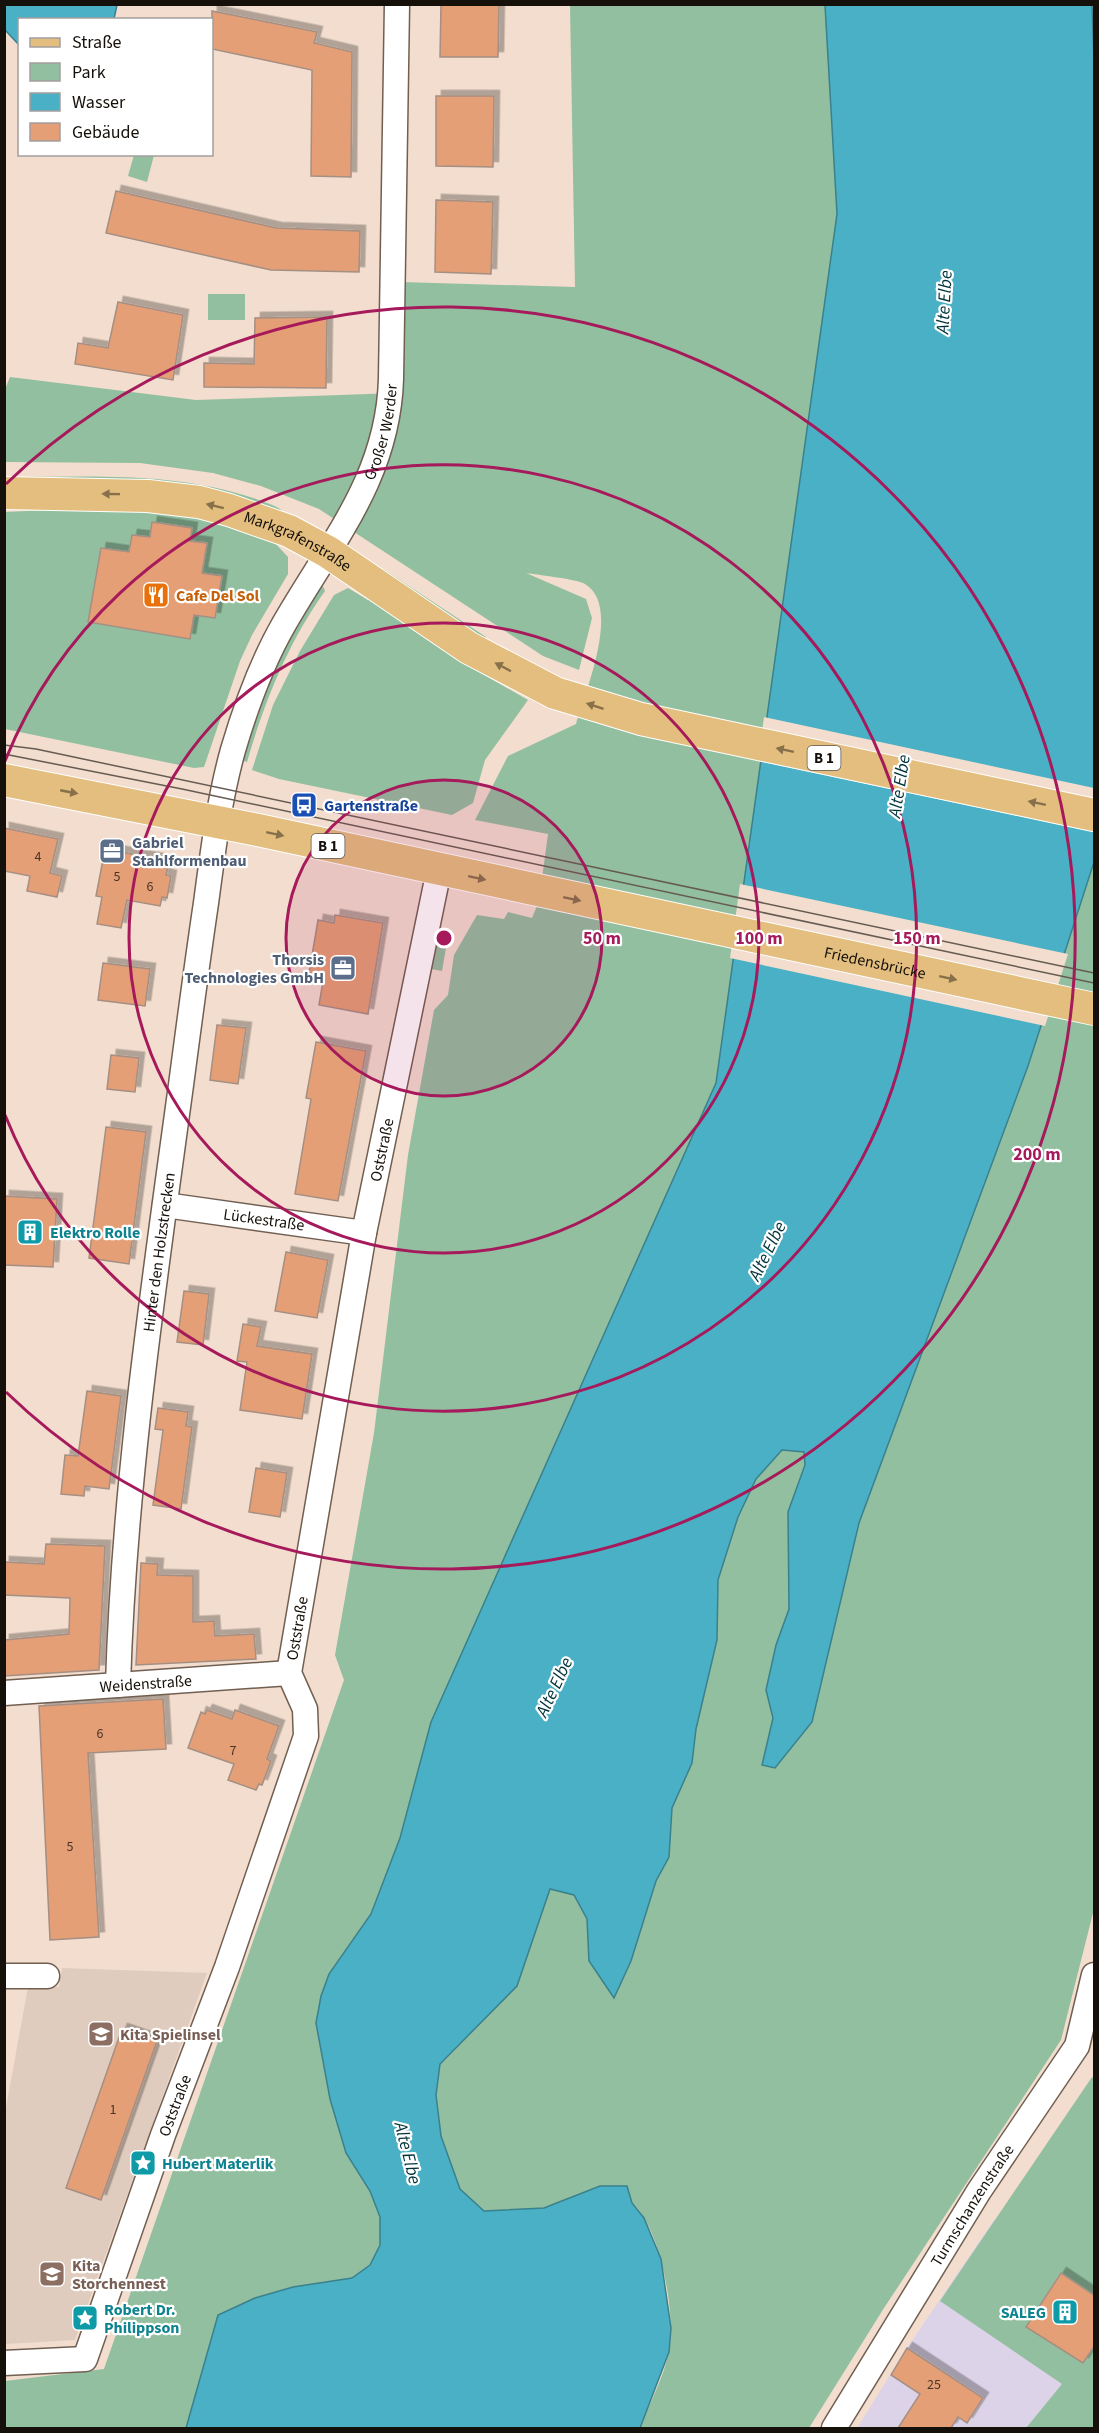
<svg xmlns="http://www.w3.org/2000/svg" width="1099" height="2433" viewBox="0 0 1099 2433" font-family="'Source Sans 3',sans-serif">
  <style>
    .commercial { fill: #ddd3e8 }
    .education { fill: #e0ccbe }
    .green { fill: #92bf9f }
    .water { fill: #4ab0c5; stroke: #3a808d; stroke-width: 1.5 }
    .pier { fill: #f2ddce }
    .building { fill: #e49f77; stroke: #a58f83; stroke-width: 1.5; filter: url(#shadow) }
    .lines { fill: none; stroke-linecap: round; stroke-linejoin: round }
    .minor-casing { stroke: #715f52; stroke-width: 27 }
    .major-casing { stroke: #fff; stroke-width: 34 }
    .minor { stroke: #fff; stroke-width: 24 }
    .major { stroke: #e3be7f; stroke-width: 32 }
    .tram { stroke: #665b52; stroke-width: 1.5 }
    .oneway { fill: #87704a }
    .ring { fill: none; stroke: #a6195b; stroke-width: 3 }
    .labels { text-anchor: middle; stroke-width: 4.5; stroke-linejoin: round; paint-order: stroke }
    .number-label { font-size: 14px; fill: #4a3425 }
    .shield { fill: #fff; stroke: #5c5854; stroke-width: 1.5 }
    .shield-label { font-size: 15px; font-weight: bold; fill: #16100a }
    .street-label { font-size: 16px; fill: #16100a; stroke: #fff }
    .food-label { font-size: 16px; font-weight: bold; fill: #c56008; stroke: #fff; text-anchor: start }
    .transit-label { font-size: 16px; font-weight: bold; fill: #164399; stroke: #fff; text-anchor: start }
    .service-label { font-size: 16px; font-weight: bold; fill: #4e5e75; stroke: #fff; text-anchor: start }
    .culture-label { font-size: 16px; font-weight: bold; fill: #0d838f; stroke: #fff; text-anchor: start }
    .education-label { font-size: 16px; font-weight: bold; fill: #785e54; stroke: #fff; text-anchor: start }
    .water-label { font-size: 18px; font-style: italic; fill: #01333c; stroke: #fff }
    .centre { fill: #a6195b; stroke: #fff; stroke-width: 3 }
    .ring-label { font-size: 18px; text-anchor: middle; font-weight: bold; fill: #a6195b; stroke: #fff; stroke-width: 4.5; stroke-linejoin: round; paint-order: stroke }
  </style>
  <defs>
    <filter id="shadow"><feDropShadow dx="5.5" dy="-5.5" stdDeviation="0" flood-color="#0004"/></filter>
  </defs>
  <rect width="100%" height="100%" fill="#f2ddce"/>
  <polygon class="commercial" points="994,2220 1094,2228 1094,2428 857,2428 907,2348"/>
  <polygon class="education" points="62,1968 207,1973 75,2340 5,2344 5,2113 28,1987 59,1987"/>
  <g class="green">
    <path d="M570,5H825L838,214L716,1083L431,1722L400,1838L371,1914L329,1974L346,2153L370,2191L380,2217V2244L370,2265L352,2278L293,2287L218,2315L186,2428H5V2381L104,2369L344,1680L335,1655L374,1433L408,1155L434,1010L448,995L454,955L477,915L504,919L508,912L532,918L539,901L548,834L475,820L508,756L576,724C585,692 622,606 585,584C577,579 538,575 526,573L586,599L592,618L579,670L543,656L319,509L261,486L213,473L140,463L5,462L4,392L10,377L196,400L397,393L400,282L575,287Z"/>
    <polygon points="134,155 154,155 147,182 128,176"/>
    <rect x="208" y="294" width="37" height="26"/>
    <path d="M6,477C90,477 175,471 256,499C265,503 278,505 284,513L5,478Z"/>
    <polygon points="69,509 140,510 194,515 273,541 288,557 288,574 252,635 240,661 204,767 194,768 5,729 5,512"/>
    <polygon points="383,569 486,637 482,643 379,572"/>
    <path d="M322,584L325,591C288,643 265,700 247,762L241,760L251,725L284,646Z"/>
    <polygon points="348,588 368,600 372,596 481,673 528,700 485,760 473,803 452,815 279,779 252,770 273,705 300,651 334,595"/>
    <path d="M1094,862V1909L1061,2040L884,2308L809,2428H640C649,2404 664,2377 669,2351C676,2316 661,2228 633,2204C624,2196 610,2192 600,2186L545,2208L484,2211L460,2189L441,2136L436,2095L440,2064L517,1986L550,1889L574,1895L587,1919L589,1961L614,1997L631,1961L656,1881L669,1857L672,1808L692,1763L696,1729L717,1640L718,1580L738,1517L756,1479L782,1450L805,1452V1465L789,1512V1609L776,1645L766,1690L773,1718L762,1765L812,1722L859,1523L1028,1066Z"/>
    <polygon points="435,934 448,936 442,971 431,969"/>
    <polygon points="1092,2077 1094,2079 1094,2296 1060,2273 1027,2327 1083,2362 1094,2345 1094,2428 1026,2428 1062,2384 940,2301"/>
  </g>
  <g class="water">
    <polygon points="4,5 5,4 117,5 114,19 20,20 19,45 5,30"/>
    <polygon points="825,5 1092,5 1094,60 1094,862 1028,1066 859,1523 812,1722 775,1768 762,1765 773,1718 766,1690 776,1645 789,1609 788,1512 805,1465 804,1452 782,1450 756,1479 738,1517 718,1580 717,1640 696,1729 692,1763 672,1808 669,1857 656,1881 631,1961 614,1998 589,1961 587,1919 574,1895 550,1889 517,1986 440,2064 436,2095 441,2136 460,2189 484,2211 544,2208 600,2186 627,2186 632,2203 644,2218 661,2259 671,2328 669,2352 640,2428 186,2428 218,2315 255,2298 293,2287 352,2278 370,2265 380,2245 380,2217 370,2191 346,2153 330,2099 316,2023 321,1996 329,1974 371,1914 400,1838 431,1722 716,1083 837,214"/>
  </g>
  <g class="pier">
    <polygon points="764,717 1094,788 1094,832 758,761"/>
    <polygon points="740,884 1068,954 1045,1026 730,958"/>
  </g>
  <g class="building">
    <polygon points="441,4 499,4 498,57 440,57"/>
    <polygon points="212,11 317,32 314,43 352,52 351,177 311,176 312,70 212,49"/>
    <polygon points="436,96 494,96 493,167 436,166"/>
    <polygon points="116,191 276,228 360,231 359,272 271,270 106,233"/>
    <polygon points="436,200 493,202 491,274 435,272"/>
    <polygon points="118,302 183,315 173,380 75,364 78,343 108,348"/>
    <polygon points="327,317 326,388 204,387 204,363 254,364 255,318"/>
    <polygon points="152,522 192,528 190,541 207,543 202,573 222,576 215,618 194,615 190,639 88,622 101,548 129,552 132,535 150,537"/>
    <polygon points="4,828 58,839 50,873 62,876 57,897 27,891 30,876 4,871"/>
    <polygon points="105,849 169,861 166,875 171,876 167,898 162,897 160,906 127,900 121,928 97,924 102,897 96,896"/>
    <polygon points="335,915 383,923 368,1014 319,1005 324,975 309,973 318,920 334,923"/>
    <polygon points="103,963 150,969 145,1006 98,1000"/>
    <polygon points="217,1025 246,1028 238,1084 210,1080"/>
    <polygon points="316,1042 366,1051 338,1201 295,1194 311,1099 306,1098"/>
    <polygon points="111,1055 139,1058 135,1092 107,1089"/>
    <polygon points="106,1127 146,1132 129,1264 89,1258"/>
    <polygon points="4,1196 57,1199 53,1267 4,1265"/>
    <polygon points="286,1252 328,1260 317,1318 275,1311"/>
    <polygon points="184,1291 209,1294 203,1345 177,1342"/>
    <polygon points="243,1324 261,1327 257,1346 312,1354 302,1419 240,1410 247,1362 237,1361"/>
    <polygon points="87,1391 121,1396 109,1489 85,1486 84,1496 61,1494 65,1455 78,1456"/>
    <polygon points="158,1408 188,1412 186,1426 192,1427 181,1509 153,1505 163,1430 155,1429"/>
    <polygon points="256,1468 287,1473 280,1517 249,1512"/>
    <polygon points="46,1544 105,1546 99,1670 4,1676 4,1640 69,1634 70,1598 4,1595 4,1562 44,1564"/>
    <polygon points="141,1563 158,1564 157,1575 193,1576 193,1622 214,1621 215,1636 254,1634 256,1659 136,1665"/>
    <polygon points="163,1699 166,1749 88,1753 99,1937 50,1940 39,1706"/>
    <polygon points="207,1710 232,1719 235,1710 279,1726 267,1759 271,1761 262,1785 259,1784 256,1790 228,1780 234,1764 188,1748 201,1712 205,1714"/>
    <polygon points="122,2029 157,2041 101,2200 66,2188"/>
    <polygon points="1061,2273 1095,2296 1095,2345 1083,2363 1026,2327"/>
    <polygon points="907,2348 983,2398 967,2423 958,2417 951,2428 898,2428 920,2394 891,2375"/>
  </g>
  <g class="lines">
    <defs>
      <g id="minor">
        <path id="s1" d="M165,1205L364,1233"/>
        <path id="s2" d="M118,1685C124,1483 154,1284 181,1085C189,1024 197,964 206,903C213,851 219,800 233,750C246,706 261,664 284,624C331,542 388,478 391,379L397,4"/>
        <path id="s3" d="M4,1693L289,1673"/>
        <polyline points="4,1976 47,1976"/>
        <path id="s4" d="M4,2363L85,2359L163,2135L227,1967L306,1736L305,1709L289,1673L364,1233L439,870"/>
        <path id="s5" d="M834,2428L979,2191L1077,2046L1094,1975"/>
      </g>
      <g id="major">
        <path id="s6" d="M4,493L148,496L199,502L229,510L289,531L328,552L469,648L555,693L641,719L1094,815"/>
        <path id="s7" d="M4,780L258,830L1094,1009"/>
      </g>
    </defs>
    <use href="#minor" class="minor-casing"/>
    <use href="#major" class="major-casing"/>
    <use href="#minor" class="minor"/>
    <use href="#major" class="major"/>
    <g class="tram">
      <polyline points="4,745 36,749 1094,973"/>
      <polyline points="4,754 182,789 1094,983"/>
    </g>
  </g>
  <defs><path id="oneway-solid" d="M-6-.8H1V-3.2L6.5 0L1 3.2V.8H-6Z" transform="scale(1.5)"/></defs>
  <g class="oneway">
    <use href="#oneway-solid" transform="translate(111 494) rotate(-179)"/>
    <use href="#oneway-solid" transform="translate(215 506) rotate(-166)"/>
    <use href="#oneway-solid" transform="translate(503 667) rotate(-152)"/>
    <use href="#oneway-solid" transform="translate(595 706) rotate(-162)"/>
    <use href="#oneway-solid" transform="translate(785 750) rotate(-168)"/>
    <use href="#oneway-solid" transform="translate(69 792) rotate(11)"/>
    <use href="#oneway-solid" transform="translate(1037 803) rotate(-168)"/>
    <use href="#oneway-solid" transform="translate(275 834) rotate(12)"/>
    <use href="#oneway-solid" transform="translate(477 878) rotate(12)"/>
    <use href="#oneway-solid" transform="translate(572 899) rotate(12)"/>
    <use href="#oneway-solid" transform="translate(948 978) rotate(12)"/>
  </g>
  <circle cx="444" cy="938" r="158" fill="#a6195b" fill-opacity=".12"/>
  <g class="ring">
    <circle cx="444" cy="938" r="158"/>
    <circle cx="444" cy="938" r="315"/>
    <path d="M5 761A473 473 0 1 1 5 1115"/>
    <path d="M6 484A631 631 0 1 1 6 1392"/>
  </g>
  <defs>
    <symbol id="restaurant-square" viewBox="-11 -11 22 22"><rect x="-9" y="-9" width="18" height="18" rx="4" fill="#e8710a" stroke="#fff"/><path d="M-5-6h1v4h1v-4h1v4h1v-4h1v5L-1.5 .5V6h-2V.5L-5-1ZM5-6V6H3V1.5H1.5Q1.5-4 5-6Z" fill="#fff"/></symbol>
    <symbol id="bus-square" viewBox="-11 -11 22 22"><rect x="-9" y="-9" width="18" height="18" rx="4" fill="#1a4fb4" stroke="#fff"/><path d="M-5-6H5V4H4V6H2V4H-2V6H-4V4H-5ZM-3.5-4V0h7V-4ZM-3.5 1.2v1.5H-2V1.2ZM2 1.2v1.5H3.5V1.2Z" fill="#fff"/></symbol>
    <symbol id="office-square" viewBox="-11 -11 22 22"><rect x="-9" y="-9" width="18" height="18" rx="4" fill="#5c6f8a" stroke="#fff"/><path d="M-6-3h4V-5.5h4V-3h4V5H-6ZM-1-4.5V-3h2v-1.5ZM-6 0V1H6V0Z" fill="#fff"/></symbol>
    <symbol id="building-square" viewBox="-11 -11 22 22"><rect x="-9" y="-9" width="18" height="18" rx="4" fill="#0f9aa8" stroke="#fff"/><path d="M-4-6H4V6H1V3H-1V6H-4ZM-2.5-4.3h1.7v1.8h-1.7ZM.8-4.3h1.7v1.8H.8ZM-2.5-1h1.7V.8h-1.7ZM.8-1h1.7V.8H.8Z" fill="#fff"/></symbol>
    <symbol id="school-square" viewBox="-11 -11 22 22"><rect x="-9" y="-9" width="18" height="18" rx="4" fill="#8d6e63" stroke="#fff"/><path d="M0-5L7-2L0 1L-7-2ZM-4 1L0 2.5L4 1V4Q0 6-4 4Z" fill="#fff"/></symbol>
    <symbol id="sight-square" viewBox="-11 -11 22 22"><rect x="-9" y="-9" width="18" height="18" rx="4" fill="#0f9aa8" stroke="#fff"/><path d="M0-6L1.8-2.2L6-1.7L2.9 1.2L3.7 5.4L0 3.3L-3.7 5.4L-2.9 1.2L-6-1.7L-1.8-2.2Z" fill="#fff"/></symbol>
  </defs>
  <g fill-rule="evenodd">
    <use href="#restaurant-square" x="141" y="580" width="30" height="30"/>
    <use href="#bus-square" x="289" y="790" width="30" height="30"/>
    <use href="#office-square" x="97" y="836" width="30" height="30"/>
    <use href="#office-square" x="328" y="953" width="30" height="30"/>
    <use href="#building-square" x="15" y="1217" width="30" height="30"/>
    <use href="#school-square" x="86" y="2019" width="30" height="30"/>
    <use href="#sight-square" x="128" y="2148" width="30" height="30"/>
    <use href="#school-square" x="37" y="2259" width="30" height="30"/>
    <use href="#building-square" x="1050" y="2297" width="30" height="30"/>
    <use href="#sight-square" x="70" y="2303" width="30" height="30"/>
  </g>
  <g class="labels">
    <g class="number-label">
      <text x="38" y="861">4</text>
      <text x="117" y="881">5</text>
      <text x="150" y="891">6</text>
      <text x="100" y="1738">6</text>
      <text x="233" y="1755">7</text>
      <text x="70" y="1851">5</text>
      <text x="113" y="2114">1</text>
      <text x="934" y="2389">25</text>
    </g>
    <g class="shield">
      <rect x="807.5" y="746" width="33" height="24" rx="4.5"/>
      <rect x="311.5" y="834" width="33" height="24" rx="4.5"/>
    </g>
    <g class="shield-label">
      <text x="824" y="763">B 1</text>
      <text x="328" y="851">B 1</text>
    </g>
    <g class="street-label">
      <text dy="6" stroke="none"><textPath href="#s2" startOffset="1296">Großer Werder</textPath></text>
      <text dy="6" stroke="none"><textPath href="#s6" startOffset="302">Markgrafenstraße</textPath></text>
      <text dy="6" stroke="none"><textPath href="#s7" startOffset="890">Friedensbrücke</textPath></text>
      <text dy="6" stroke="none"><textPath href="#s4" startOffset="1340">Oststraße</textPath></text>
      <text dy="6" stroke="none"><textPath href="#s1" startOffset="100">Lückestraße</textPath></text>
      <text dy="6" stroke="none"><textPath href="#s2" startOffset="435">Hinter den Holzstrecken</textPath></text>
      <text dy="6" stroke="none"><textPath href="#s4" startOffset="854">Oststraße</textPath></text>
      <text dy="6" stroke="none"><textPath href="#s3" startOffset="142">Weidenstraße</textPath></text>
      <text dy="6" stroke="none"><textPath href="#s4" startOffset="350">Oststraße</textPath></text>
      <text dy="6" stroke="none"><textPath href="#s5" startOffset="262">Turmschanzenstraße</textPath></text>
    </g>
    <g class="food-label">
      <text x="176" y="601">Cafe Del Sol</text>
    </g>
    <g class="transit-label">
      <text x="324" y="811">Gartenstraße</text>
    </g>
    <g class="service-label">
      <text x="132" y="848">Gabriel<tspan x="132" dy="18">Stahlformenbau</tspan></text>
      <text x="324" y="965" text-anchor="end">Thorsis<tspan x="324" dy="18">Technologies GmbH</tspan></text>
    </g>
    <g class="culture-label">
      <text x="50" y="1238">Elektro Rolle</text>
      <text x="162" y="2169">Hubert Materlik</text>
      <text x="104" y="2315">Robert Dr.<tspan x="104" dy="18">Philippson</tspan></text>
      <text x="1046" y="2318" text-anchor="end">SALEG</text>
    </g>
    <g class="education-label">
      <text x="120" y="2040">Kita Spielinsel</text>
      <text x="72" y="2271">Kita<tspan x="72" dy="18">Storchennest</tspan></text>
    </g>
    <g class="water-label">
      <text transform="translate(944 302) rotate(-87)" y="6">Alte Elbe</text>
      <text transform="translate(899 786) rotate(-81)" y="6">Alte Elbe</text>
      <text transform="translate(767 1251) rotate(-64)" y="6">Alte Elbe</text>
      <text transform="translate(554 1687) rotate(-65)" y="6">Alte Elbe</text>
      <text transform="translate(408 2153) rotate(76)" y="6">Alte Elbe</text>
    </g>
  </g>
  <circle cx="444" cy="938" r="9" class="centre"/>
  <g class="ring-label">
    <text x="602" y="944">50 m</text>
    <text x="759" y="944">100 m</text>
    <text x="917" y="944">150 m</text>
    <text x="1037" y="1160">200 m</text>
  </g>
  <rect width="1099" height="2433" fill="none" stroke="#16100a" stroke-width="12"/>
  <rect x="18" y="18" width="195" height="138" fill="#ffffff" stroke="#a29f9d" stroke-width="1.5"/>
  <rect x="30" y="38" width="30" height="9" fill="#e3be7f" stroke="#a29f9d" stroke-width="1.5"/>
  <text x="72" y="48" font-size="18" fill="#16100a">Straße</text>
  <rect x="30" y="63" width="30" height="18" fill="#92bf9f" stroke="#a29f9d" stroke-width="1.5"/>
  <text x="72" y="78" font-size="18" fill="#16100a">Park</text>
  <rect x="30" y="93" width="30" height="18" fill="#4ab0c5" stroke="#a29f9d" stroke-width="1.5"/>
  <text x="72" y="108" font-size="18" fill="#16100a">Wasser</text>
  <rect x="30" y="123" width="30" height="18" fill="#e49f77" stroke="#a29f9d" stroke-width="1.5"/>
  <text x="72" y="138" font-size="18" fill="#16100a">Gebäude</text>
</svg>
